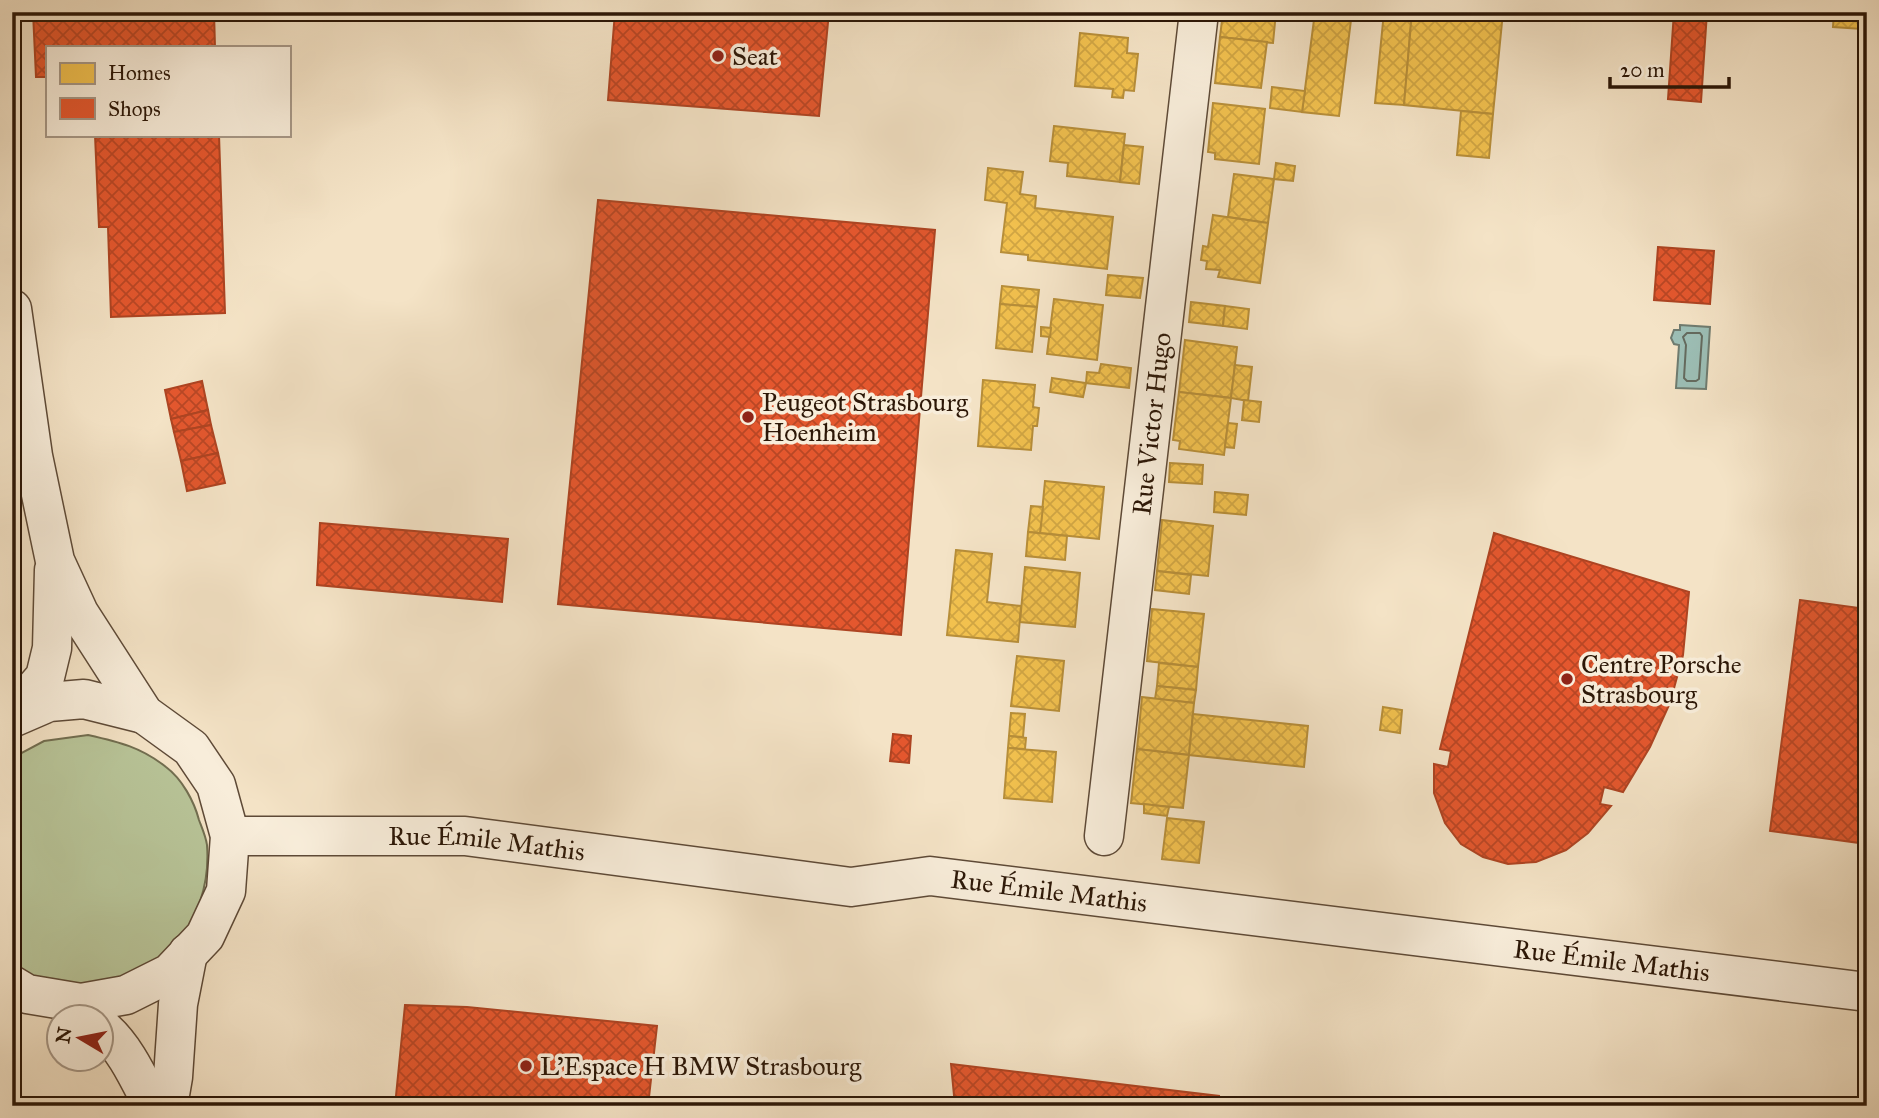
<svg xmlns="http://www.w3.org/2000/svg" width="1879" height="1118" viewBox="0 0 1879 1118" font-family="'IM FELL Great Primer',serif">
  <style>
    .grass { fill: #b8c498; stroke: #726e50; stroke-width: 2 }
    .water { fill: #9cbeb5; stroke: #6f7b6f; stroke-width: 2 }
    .homes { fill: url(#homes-cross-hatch); stroke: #b78e39; stroke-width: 2 }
    .shops { fill: url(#shops-cross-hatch); stroke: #ad4422; stroke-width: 2 }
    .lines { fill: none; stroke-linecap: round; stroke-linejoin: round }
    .shore { stroke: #646a5e; stroke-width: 2 }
    .minor-casing { stroke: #5e4a37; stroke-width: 41 }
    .minor { stroke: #f8edda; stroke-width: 38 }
    .poi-dot { fill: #8f2418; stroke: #f8edda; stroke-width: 2.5 }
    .labels { text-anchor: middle; stroke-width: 7; stroke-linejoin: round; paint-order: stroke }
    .poi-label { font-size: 26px; fill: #2c1707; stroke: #f8edda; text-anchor: start }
    .street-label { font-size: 26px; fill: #2c1707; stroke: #f8edda }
  </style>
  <defs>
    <pattern id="homes-cross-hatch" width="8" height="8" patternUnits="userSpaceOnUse" patternTransform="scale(1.75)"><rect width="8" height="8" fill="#f2c14e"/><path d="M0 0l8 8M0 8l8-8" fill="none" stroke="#d0a543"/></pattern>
    <pattern id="shops-cross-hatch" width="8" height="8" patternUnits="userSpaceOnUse" patternTransform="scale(1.75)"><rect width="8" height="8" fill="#e4572e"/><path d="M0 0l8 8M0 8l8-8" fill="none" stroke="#b94725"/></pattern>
  </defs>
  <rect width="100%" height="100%" fill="#f4e3c6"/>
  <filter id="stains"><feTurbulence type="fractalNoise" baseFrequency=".00286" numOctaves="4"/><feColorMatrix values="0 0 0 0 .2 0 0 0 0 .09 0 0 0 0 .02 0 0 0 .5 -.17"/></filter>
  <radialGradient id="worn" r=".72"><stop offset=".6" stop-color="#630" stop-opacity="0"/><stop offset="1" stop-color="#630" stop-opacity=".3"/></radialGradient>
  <path class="grass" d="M88,735C119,742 141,747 166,767C182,779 194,801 199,820C202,828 206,837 207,845C213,924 156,988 77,985C54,984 30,978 12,964V758L44,741Z"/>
  <polygon class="water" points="1680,325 1710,327 1706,389 1676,388 1679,345 1674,344 1671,338 1674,330 1680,330"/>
  <g class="homes">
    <polygon points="1223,12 1276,12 1273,43 1220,37"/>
    <polygon points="1315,12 1352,12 1339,116 1302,112"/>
    <polygon points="1384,12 1412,12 1404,105 1375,103"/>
    <polygon points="1412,12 1503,12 1493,114 1404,105"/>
    <polygon points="1813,12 1834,12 1833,18 1813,17"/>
    <polygon points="1834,12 1863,12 1862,29 1833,27"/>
    <polygon points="1080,33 1128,38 1127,53 1138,54 1134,91 1124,90 1123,98 1112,97 1113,89 1075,86"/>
    <polygon points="1220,37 1267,42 1261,88 1215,83"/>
    <polygon points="1272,87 1305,91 1302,112 1270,108"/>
    <polygon points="1213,103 1265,109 1259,164 1215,159 1215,153 1208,152"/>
    <polygon points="1461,111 1493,114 1489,158 1457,155"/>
    <polygon points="1054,126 1125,134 1120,182 1067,176 1068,163 1050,161"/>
    <polygon points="1124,145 1143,147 1139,184 1120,182"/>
    <polygon points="1276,163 1295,166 1293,181 1274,179"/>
    <polygon points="988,168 1023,172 1020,194 1036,196 1035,208 1113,217 1107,269 1028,260 1028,255 1001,252 1007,203 985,200"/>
    <polygon points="1234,174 1274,179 1268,223 1228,217"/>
    <polygon points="1213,215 1268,223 1260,283 1218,277 1220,270 1206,269 1207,261 1201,260 1203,246 1208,247"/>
    <polygon points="1108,275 1143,278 1140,298 1106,295"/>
    <polygon points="1002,286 1039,290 1037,307 1000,304"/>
    <polygon points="1054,299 1103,305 1097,360 1047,354"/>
    <polygon points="1191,302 1225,306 1223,326 1189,322"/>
    <polygon points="1000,304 1037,307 1032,352 996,348"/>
    <polygon points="1225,306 1249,309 1247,329 1223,326"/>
    <polygon points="1041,327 1051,328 1050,337 1041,336"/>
    <polygon points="1185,340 1237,347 1231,398 1179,392"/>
    <polygon points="1101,364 1131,368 1129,388 1086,383 1087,372 1099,373"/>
    <polygon points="1235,365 1252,367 1248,401 1231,398"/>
    <polygon points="1052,378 1086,383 1083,397 1050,392"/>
    <polygon points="983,380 1035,385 1033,407 1039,408 1038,418 1037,426 1033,426 1031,450 978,446"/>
    <polygon points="1179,392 1231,398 1224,455 1179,449 1180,441 1173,440"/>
    <polygon points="1244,400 1261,402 1259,422 1242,420"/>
    <polygon points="1228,423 1237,424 1234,448 1225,447"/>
    <polygon points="1170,463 1203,465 1202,484 1169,482"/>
    <polygon points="1045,481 1104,487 1099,539 1040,533"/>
    <polygon points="1215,492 1248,495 1246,515 1214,512"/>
    <polygon points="1031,506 1043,507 1040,533 1028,532"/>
    <polygon points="1162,520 1213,526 1208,576 1157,571"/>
    <polygon points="1028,532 1067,536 1065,560 1026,556"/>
    <polygon points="956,550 992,554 987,602 1021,606 1018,642 947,635"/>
    <polygon points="1025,567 1080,573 1075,627 1020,622"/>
    <polygon points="1157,571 1191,575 1189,594 1155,590"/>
    <polygon points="1152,609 1204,614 1198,667 1147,661"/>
    <polygon points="1017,656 1064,661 1059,711 1011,706"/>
    <polygon points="1159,663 1198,667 1196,690 1157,686"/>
    <polygon points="1157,686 1196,690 1194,703 1155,699"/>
    <polygon points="1142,697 1194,703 1189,755 1137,749"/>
    <polygon points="1383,707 1402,710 1400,733 1380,730"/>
    <polygon points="1011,713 1025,714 1023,737 1009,736"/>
    <polygon points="1193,714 1308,726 1304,767 1189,755"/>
    <polygon points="1009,736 1026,738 1025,749 1008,748"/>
    <polygon points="1008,748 1056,752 1052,802 1004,798"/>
    <polygon points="1137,749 1189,755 1183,808 1131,803"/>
    <polygon points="1144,804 1169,807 1167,816 1144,813"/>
    <polygon points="1167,818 1204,822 1199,863 1162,859"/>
  </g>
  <g class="shops">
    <polygon points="33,12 214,12 215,47 47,47 47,77 36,77"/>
    <polygon points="615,12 829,12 819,116 608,100"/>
    <polygon points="1555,12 1616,12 1615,18"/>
    <polygon points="1674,12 1707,12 1701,102 1668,99"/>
    <polygon points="95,135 219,135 225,313 111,317 108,227 99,227"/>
    <polygon points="598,200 935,230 901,635 558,604"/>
    <polygon points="1658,247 1714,251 1710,304 1654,300"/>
    <polygon points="202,381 208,410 171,419 165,390"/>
    <polygon points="208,410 211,425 174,432 171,419"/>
    <polygon points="211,425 218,453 181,461 174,432"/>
    <polygon points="218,453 225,483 187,491 181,461"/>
    <polygon points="320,523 508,539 502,602 317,585"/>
    <polygon points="1494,533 1689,592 1683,655 1670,703 1650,747 1623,792 1604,787 1600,804 1611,806 1588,833 1566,850 1536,862 1508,864 1483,857 1461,844 1445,823 1434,793 1434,764 1448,767 1451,751 1440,749"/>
    <polygon points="1800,600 1867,609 1867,844 1770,831"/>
    <polygon points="893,734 911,736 909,763 890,761"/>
    <polygon points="405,1005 467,1007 657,1026 648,1106 395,1106"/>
    <polygon points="951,1064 1219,1096 1218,1106 955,1106"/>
  </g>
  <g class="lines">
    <polygon class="shore" points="1687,333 1700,333 1702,336 1699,379 1696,381 1687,381 1684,378 1686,345 1683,337"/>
    <defs>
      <g id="minor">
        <polyline points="12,309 33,456 55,561 79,613 144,714 191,748 216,785 230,836 226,891 205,936 170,973 126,995 81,1003 27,994 12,985"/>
        <polyline points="12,715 45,677 52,648 54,570"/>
        <polyline points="12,718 49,702 84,699 144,714"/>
        <path id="s1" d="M230,836H465L851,887L930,876L1867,992"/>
        <path id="s2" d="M1104,836L1199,12"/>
        <path d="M102,1028C125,1047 139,1079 153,1106"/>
        <polyline points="168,1106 173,1077 178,1004 188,953"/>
      </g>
    </defs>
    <use href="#minor" class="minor-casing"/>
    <use href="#minor" class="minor"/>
  </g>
  <g class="poi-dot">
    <circle cx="718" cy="56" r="7"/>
    <circle cx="748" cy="417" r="7"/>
    <circle cx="1567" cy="679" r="7"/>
    <circle cx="526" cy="1066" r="7"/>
  </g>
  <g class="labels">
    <g class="poi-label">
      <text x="732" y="65">Seat</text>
      <text x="762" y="411">Peugeot Strasbourg<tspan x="762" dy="30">Hoenheim</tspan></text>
      <text x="1581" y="673">Centre Porsche<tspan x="1581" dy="30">Strasbourg</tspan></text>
      <text x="540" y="1075">L'Espace H BMW Strasbourg</text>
    </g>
    <g class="street-label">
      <text dy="9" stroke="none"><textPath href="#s2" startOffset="415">Rue Victor Hugo</textPath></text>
      <text dy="9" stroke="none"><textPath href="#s1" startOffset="257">Rue Émile Mathis</textPath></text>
      <text dy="9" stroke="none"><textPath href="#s1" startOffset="824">Rue Émile Mathis</textPath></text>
      <text dy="9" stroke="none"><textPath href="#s1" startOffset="1391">Rue Émile Mathis</textPath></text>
    </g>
  </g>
  <rect width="1879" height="1118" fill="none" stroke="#f4e3c6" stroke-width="42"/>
  <rect x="14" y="14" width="1851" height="1090" fill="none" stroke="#2c1707" stroke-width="3.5"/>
  <rect x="21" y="21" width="1837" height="1076" fill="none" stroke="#2c1707" stroke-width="2"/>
  <rect x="46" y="46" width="245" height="91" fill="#f8edda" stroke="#a69786" stroke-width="2"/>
  <rect x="60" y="63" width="35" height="21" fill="#f2c14e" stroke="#a69786" stroke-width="2"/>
  <text x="108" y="80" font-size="21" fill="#2c1707">Homes</text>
  <rect x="60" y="98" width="35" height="21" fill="#e4572e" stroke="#a69786" stroke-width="2"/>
  <text x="108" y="116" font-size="21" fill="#2c1707">Shops</text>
  <g transform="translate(80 1038) rotate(280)"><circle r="33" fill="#f8edda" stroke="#a69786" stroke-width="2"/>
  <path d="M0-5L12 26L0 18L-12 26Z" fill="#8f2418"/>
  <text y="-10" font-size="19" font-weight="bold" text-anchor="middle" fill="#2c1707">N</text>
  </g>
  <path d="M1610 77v10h119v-10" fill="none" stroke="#2c1707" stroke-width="3.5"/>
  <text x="1620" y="77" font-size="21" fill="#2c1707" stroke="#f8edda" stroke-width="5" paint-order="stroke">20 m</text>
  <rect width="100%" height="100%" filter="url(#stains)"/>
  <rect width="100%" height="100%" fill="url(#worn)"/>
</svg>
